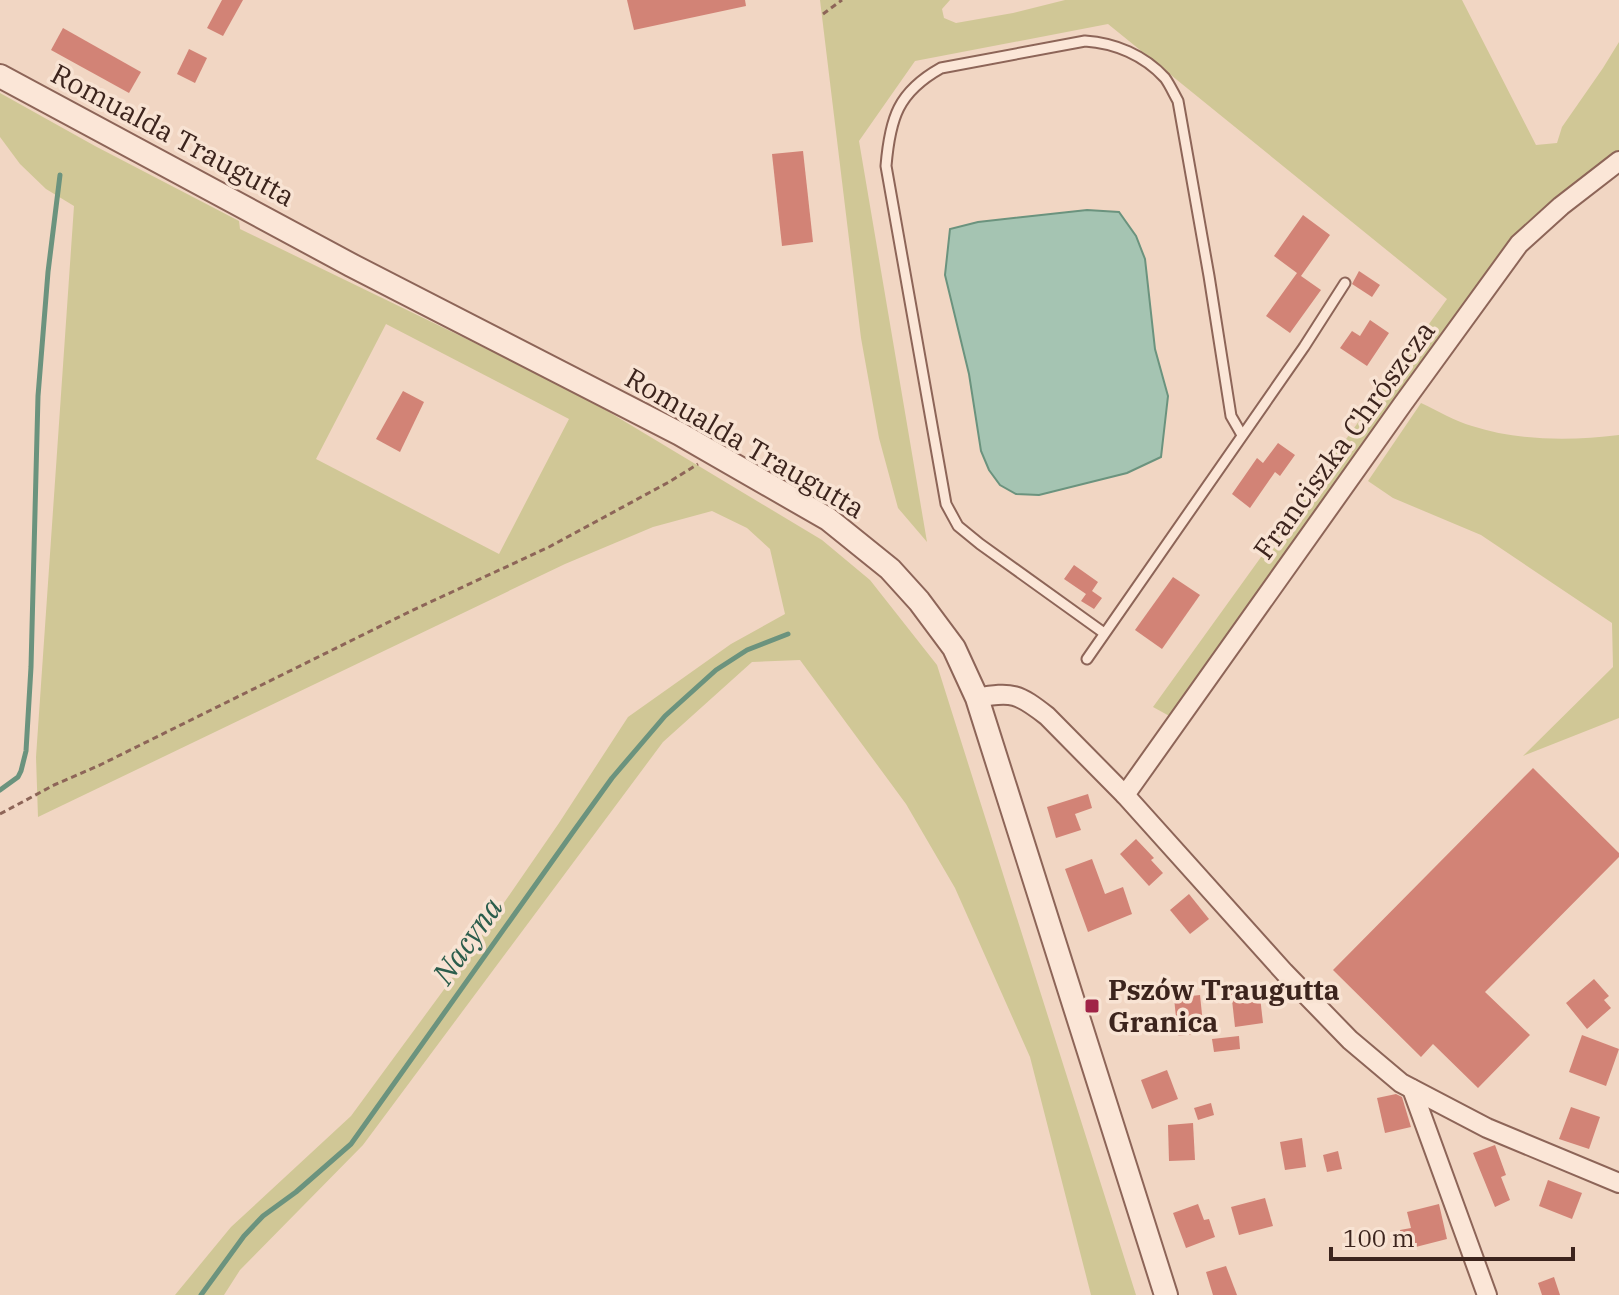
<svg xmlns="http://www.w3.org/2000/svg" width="1619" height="1295" viewBox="0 0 1619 1295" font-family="'IBM Plex Serif',serif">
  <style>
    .green { fill: #d0c796; fill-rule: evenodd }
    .water { fill: #a5c4b2; stroke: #6b937e; stroke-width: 2 }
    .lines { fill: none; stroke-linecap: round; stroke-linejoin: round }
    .stream { stroke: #6b937e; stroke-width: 5 }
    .building { fill: #d28376 }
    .service-casing { stroke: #8d6558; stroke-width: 13 }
    .minor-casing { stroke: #8d6558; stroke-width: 22 }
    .tertiary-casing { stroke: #8d6558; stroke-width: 26 }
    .path { stroke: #8d6558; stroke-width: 3; stroke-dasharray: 6 4; stroke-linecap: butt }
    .service { stroke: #fbe6d7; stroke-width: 9 }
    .minor { stroke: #fbe6d7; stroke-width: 18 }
    .tertiary { stroke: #fbe6d7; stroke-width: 22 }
    .poi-dot { fill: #a02447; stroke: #f8e3d3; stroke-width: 3 }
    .labels { text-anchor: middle; stroke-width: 7; stroke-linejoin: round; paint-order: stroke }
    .street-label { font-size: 28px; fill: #3c241d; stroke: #f8e3d3 }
    .poi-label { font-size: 28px; font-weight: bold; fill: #3c241d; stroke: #f8e3d3; text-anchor: start }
    .water-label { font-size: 30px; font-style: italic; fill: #2b5d4c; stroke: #f8e3d3 }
  </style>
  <rect width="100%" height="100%" fill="#f1d6c3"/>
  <g class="green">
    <polygon points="820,0 950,0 942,9 944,18 956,23 1013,13 1065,0 1462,0 1536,145 1557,143 1562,127 1603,68 1619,42 1619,150 1543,209 1510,241 1173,718 1153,707 1447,299 1108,24 915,61 859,141 927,542 898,508 879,438 861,338"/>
    <path d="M0,93L95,146L239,221L240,229L574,391L822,540L870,580L937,665L1136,1295H1091L1030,1057L955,888L906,804L800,660L752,662L663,742L363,1145L240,1270L224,1295H175L231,1227L351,1116L448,984L559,823L628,717L731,644L785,614L770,549L747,528L712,511L653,527L565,564L38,817L36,757L74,206L46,189L20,164L0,137ZM386,324L569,419L499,554L316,459Z"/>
    <path d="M1421,403C1438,411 1455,421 1472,426C1518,441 1571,441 1619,435V718L1523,756L1613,667L1612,623L1481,535L1393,498L1368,481Z"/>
  </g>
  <polygon class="water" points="1087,210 1119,212 1136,236 1145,259 1155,349 1168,396 1161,457 1127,473 1039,495 1016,494 1000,485 989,470 981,451 969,374 945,275 950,229 978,222"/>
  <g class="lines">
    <g class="stream">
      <polyline points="0,790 18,777 21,771 26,751 31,667 38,396 48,272 60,175"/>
      <polyline points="201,1295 244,1236 263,1216 296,1192 351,1144 573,832 612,778 665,716 716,670 747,650 788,634"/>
    </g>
  </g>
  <g class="building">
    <polygon points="222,0 243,0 223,36 207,28"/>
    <polygon points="627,0 745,0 746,6 634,30"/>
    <polygon points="63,28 141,72 129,93 51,50"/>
    <polygon points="189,49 207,58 195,83 177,74"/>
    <polygon points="803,151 813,242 782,246 772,154"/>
    <polygon points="1303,215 1330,235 1301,276 1321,290 1290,333 1266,316 1297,273 1274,256"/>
    <polygon points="1359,271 1380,285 1372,297 1352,284"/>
    <polygon points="1370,320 1389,333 1367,366 1340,348 1352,331 1360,336"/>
    <polygon points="403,391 424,402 400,452 376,439"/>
    <polygon points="1278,443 1295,455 1280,476 1275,472 1250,508 1232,494 1257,458 1263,463"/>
    <polygon points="1074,565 1098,582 1092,591 1102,598 1094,609 1081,601 1086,594 1064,579"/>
    <polygon points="1173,577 1200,595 1162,649 1135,630"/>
    <polygon points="1533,768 1619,853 1619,857 1485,992 1530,1035 1478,1088 1433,1044 1421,1057 1333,970"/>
    <polygon points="1088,794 1092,808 1075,814 1081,830 1056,838 1047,807"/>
    <polygon points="1136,839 1154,858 1151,860 1163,873 1149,886 1120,854"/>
    <polygon points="1092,859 1105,894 1123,887 1132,914 1088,932 1065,869"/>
    <polygon points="1189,894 1209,919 1190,934 1170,910"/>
    <polygon points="1594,979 1609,996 1604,1000 1611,1008 1587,1029 1566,1003"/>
    <polygon points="1259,988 1263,1023 1235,1027 1231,991"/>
    <polygon points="1200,995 1204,1033 1178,1036 1174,998"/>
    <polygon points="1582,1035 1619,1049 1606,1086 1569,1072"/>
    <polygon points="1239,1036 1240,1049 1214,1052 1212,1039"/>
    <polygon points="1167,1070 1178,1099 1152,1109 1141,1080"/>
    <polygon points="1396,1094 1402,1097 1411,1127 1385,1133 1377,1098"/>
    <polygon points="1211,1103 1214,1115 1198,1120 1194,1108"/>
    <polygon points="1571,1107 1600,1117 1589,1149 1559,1139"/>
    <polygon points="1193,1123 1195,1160 1169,1161 1168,1125"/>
    <polygon points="1302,1138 1306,1167 1285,1170 1280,1142"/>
    <polygon points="1495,1145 1506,1175 1501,1177 1510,1200 1495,1207 1473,1153"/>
    <polygon points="1338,1151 1342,1169 1327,1172 1323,1155"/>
    <polygon points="1548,1180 1582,1193 1572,1219 1539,1206"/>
    <polygon points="1265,1198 1273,1226 1239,1235 1231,1207"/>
    <polygon points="1198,1204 1204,1220 1209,1219 1215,1237 1186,1248 1173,1213"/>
    <polygon points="1439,1204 1447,1239 1404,1250 1400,1230 1411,1228 1407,1212"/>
    <polygon points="1226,1266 1237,1295 1213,1295 1206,1272"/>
    <polygon points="1554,1277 1560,1295 1542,1295 1538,1283"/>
  </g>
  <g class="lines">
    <defs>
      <g id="service">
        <path d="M1104,633L980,544L958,526L946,504L886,166C890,118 898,92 941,68L1085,41C1115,43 1144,55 1165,78C1170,85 1174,94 1178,101L1209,276L1231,416L1242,435"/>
        <polyline points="1087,659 1304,347 1345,283"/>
      </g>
      <g id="minor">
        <path d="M977,698C1012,691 1019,694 1047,716L1125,795L1284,972L1350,1040L1401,1083L1487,1128L1619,1183"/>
        <polyline points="1125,795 1402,405 1519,244 1561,206 1619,161"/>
        <polyline points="1412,1089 1487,1295"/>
      </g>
      <polyline id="tertiary" points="0,76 351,265 680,434 828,519 890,569 919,601 954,648 977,698 1166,1295"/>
    </defs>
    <use href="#service" class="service-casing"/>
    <use href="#minor" class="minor-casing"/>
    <use href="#tertiary" class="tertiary-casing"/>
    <g class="path">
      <polyline points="823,14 842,0"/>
      <polyline points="0,814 54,785 100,765 411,611 549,547 669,482 698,464"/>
    </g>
    <use href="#service" class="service"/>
    <use href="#minor" class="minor"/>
    <use href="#tertiary" class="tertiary"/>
  </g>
  <rect class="poi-dot" x="1084" y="998" width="16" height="16" rx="4"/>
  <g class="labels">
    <g class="street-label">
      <text transform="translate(173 135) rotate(28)" y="10">Romualda Traugutta</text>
      <text transform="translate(1344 440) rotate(-54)" y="10">Franciszka Chrószcza</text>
      <text transform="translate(745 443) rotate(30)" y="10">Romualda Traugutta</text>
    </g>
    <g class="poi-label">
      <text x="1108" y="1000">Pszów Traugutta<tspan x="1108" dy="32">Granica</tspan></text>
    </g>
    <g class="water-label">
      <text transform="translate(468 941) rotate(-55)" y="10">Nacyna</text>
    </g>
  </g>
  <path d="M1331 1247v12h242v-12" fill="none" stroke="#3c241d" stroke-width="4"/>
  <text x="1343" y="1247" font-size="24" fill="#3c241d" stroke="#f8e3d3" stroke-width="6" paint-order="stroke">100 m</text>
</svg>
